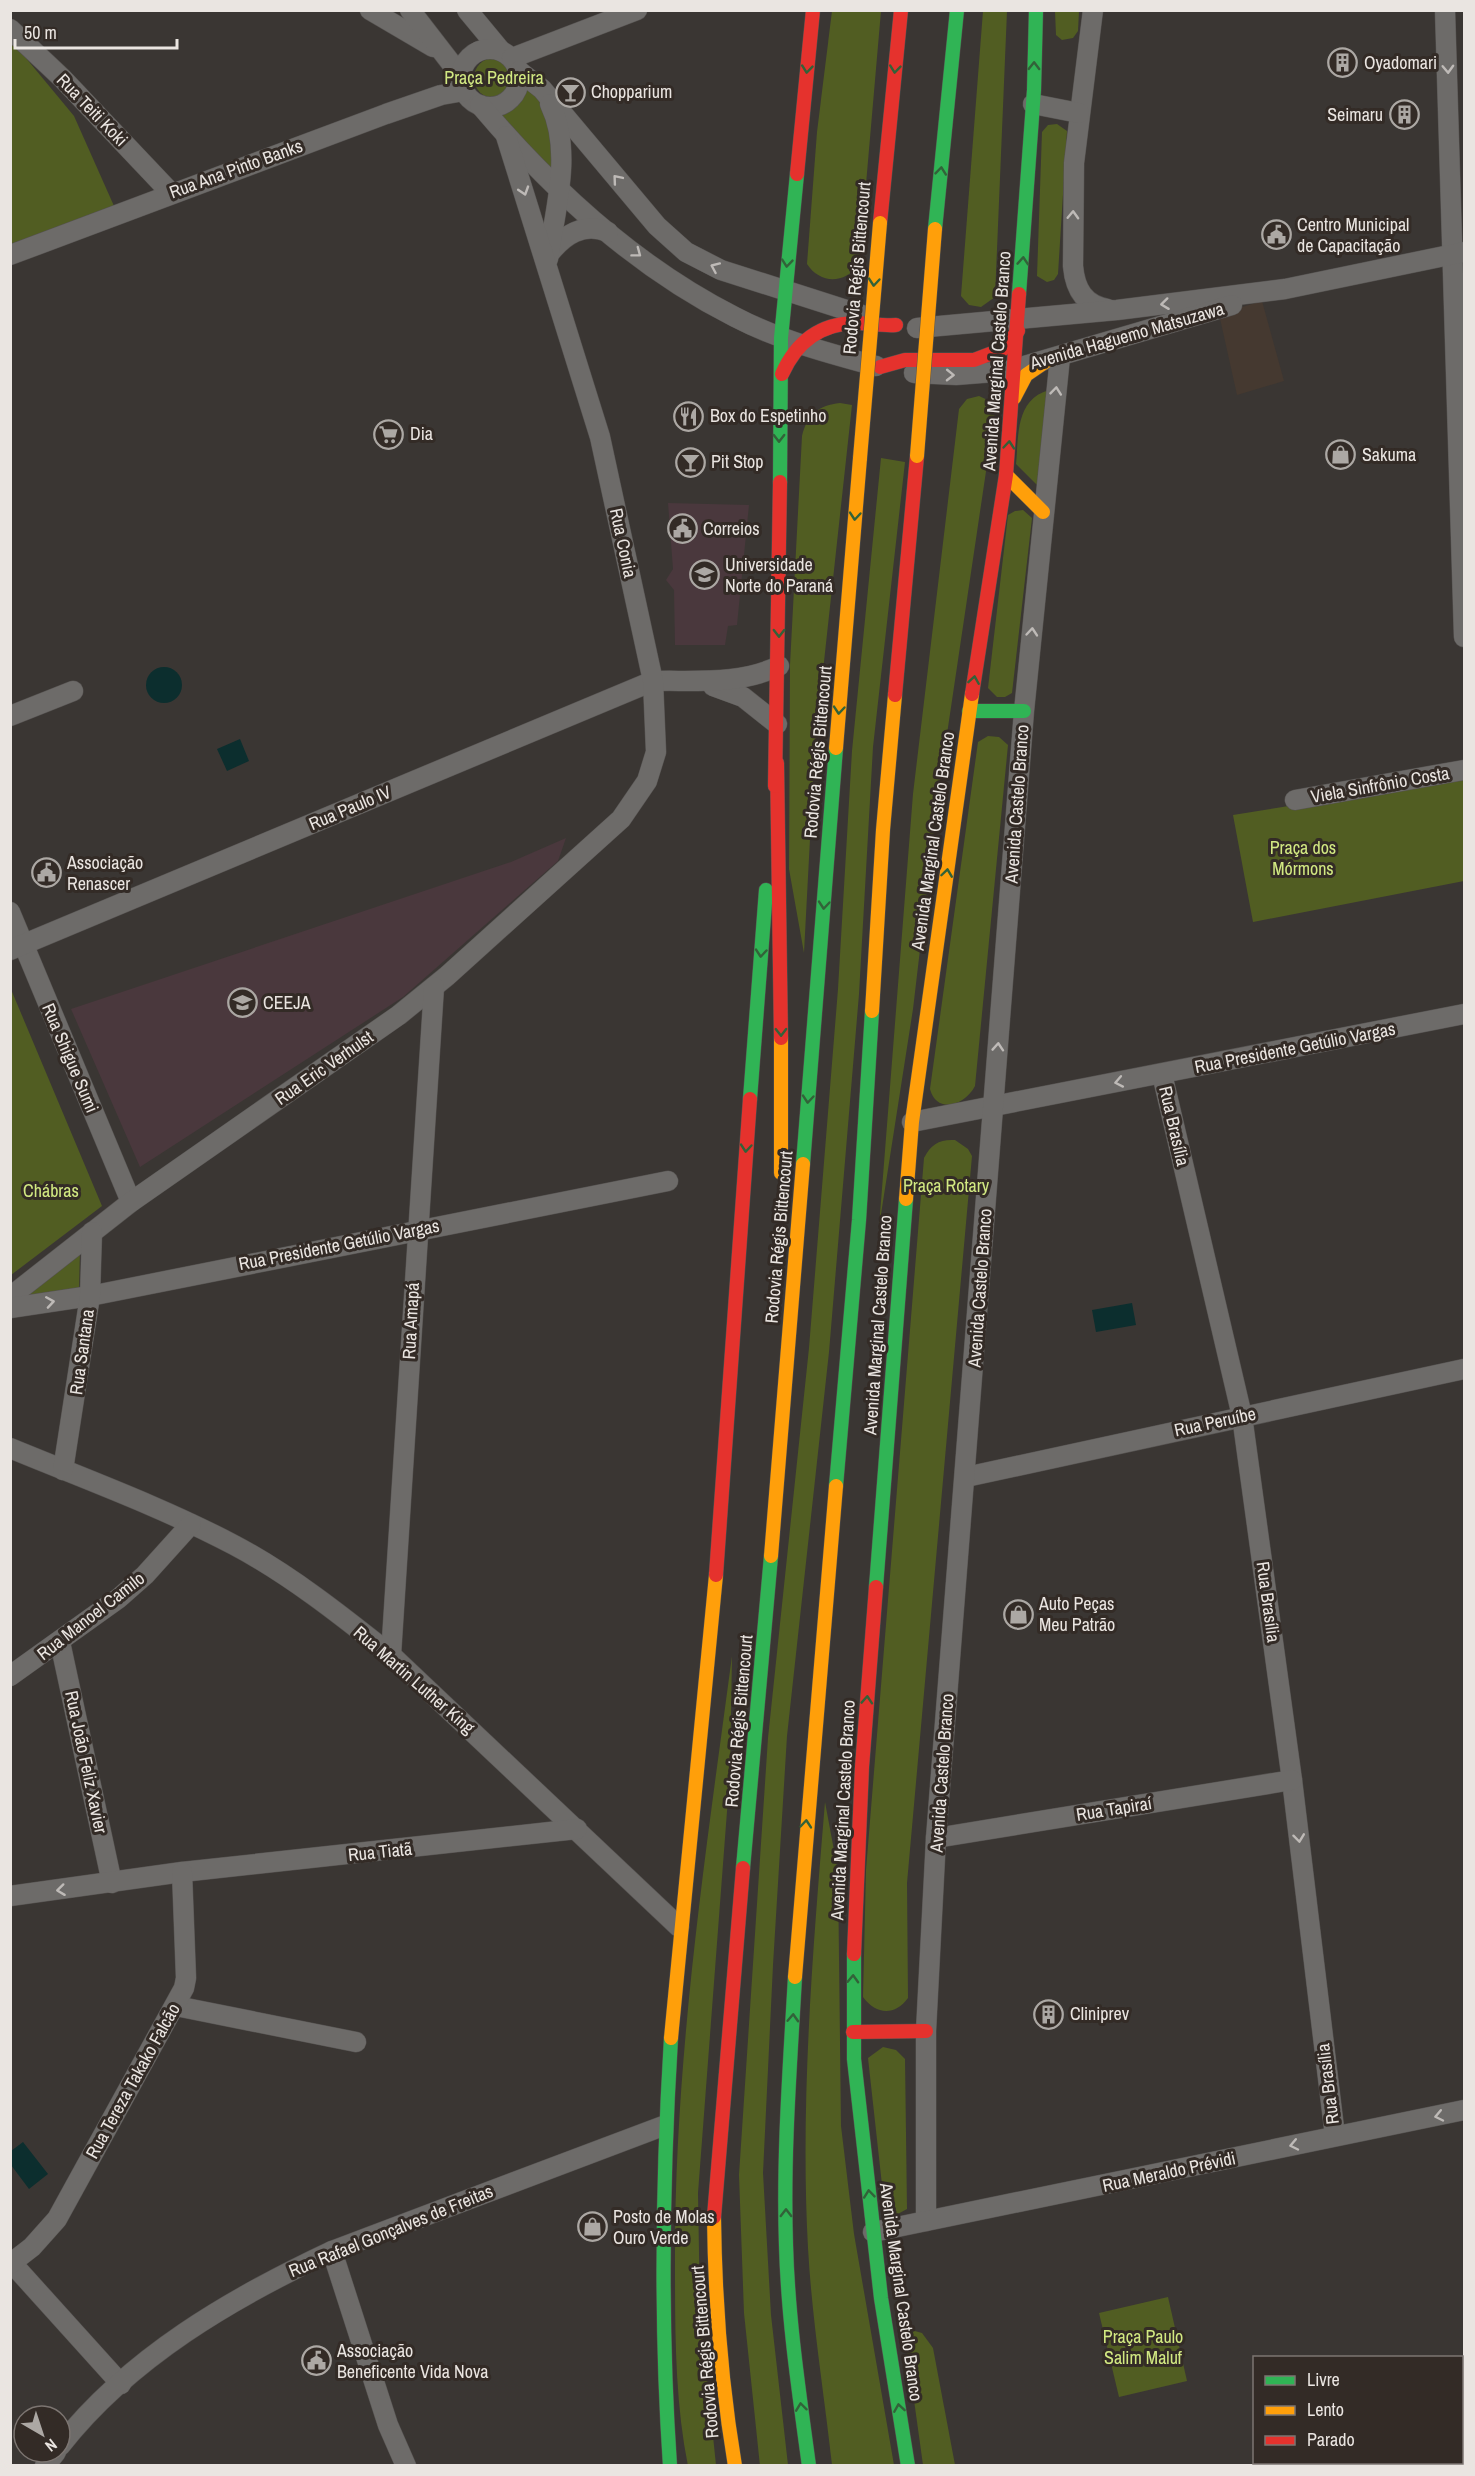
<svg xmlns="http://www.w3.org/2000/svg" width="1475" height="2476" viewBox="0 0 1475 2476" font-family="'Archivo Narrow',sans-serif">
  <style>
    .built { fill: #453930 }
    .education { fill: #4a383d }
    .green { fill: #515d22 }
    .water { fill: #0c2e2e }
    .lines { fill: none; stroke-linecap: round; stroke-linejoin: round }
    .street-casing { stroke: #555250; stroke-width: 21 }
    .fast-casing { stroke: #555250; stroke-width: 15 }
    .slow-casing { stroke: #555250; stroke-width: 15 }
    .jam-casing { stroke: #555250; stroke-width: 15 }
    .street { stroke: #6d6b69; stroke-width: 20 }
    .fast { stroke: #30b455; stroke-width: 14 }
    .slow { stroke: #ff9f0a; stroke-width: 14 }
    .jam { stroke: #e5322d; stroke-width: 14 }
    .slow-bridge-casing { stroke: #555250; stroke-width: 15; stroke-linecap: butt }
    .slow-bridge { stroke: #ff9f0a; stroke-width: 14 }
    .oneway { stroke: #326239 }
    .oneway2 { stroke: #bebab7 }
    .labels { text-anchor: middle; stroke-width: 6; stroke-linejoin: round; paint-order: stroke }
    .poi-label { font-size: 18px; fill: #eae5e1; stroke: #332b26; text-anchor: start }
    .park-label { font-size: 18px; fill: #d2e982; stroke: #332b26 }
    .street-label { font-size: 18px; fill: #eae5e1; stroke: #332b26 }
  </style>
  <rect width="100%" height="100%" fill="#3a3633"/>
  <polygon class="built" points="1262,301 1284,381 1237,395 1219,314"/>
  <g class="education">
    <polygon points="668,503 749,505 737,625 728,626 725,645 675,645 674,590 666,580 673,569"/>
    <polygon points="566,838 558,861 403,997 140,1167 71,1009 511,862"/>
  </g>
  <g class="green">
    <path d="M832,11H881L859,265C844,284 820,284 807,264L817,132Z"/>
    <polygon points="983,11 1007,11 995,297 981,307 969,305 961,296"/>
    <polygon points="1055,11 1079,11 1078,31 1073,38 1062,40 1056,35"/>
    <polygon points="11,40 74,116 114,206 11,246"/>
    <circle cx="494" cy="78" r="20"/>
    <polygon points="524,87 539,94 553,136 551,175 489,109 512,104"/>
    <polygon points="1057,124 1067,131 1058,274 1054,280 1047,282 1037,276 1042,132 1048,125"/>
    <path d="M1049,390L1039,487L1016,464C1019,435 1015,400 1049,390Z"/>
    <polygon points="979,396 996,404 939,788 913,1009 879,1227 913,794 959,409 967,399"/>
    <path d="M840,403L852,405L815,744L804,953L789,869L790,665L802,436C807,415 819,405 840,403Z"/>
    <polygon points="881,458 905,462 873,747 859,994 829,1352 787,1736 773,1965 763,2173 771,2315 788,2465 760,2466 744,2313 739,2175 768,1738 809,1348 838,989 852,751"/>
    <polygon points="1023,510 1032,518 1012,693 1005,697 997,697 988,688 1008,515 1015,511"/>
    <path d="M988,736L999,737L1008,745L975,1086C965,1105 937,1115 930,1089L978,742Z"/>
    <polygon points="1464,778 1464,881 1253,922 1233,815"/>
    <polygon points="10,987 102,1206 11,1275 10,1275"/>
    <path d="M955,1140L968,1149L972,1156L907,1883L908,1998C895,2016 876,2015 863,1997L866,1870L924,1158C931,1144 940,1139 955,1140Z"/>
    <polygon points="80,1248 79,1291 14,1301"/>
    <path d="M732,1656L730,1772L698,2193L700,2311L716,2465L688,2466C675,2401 675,2332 675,2266C674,2061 705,1858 732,1656Z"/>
    <path d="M825,1802L838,1872L841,2126L854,2234L894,2465H832C824,2393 812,2320 808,2248C800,2101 813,1948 825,1802Z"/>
    <polygon points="883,2047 896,2050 905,2059 907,2209 894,2216 885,2212 868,2058"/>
    <polygon points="1168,2297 1187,2381 1119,2397 1099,2313"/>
    <polygon points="904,2328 922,2333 933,2348 955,2465 923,2465"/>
  </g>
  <g class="water">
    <circle cx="164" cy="685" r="18"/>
    <polygon points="240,739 249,761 227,771 217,749"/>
    <polygon points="1132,1303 1136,1325 1096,1332 1092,1310"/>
    <polygon points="23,2142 48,2174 29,2189 11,2165 11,2151"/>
  </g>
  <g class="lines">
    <defs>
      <g id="street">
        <polyline points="370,10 433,47"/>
        <polyline points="410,10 461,76"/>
        <polyline points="467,10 501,51"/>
        <path d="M1093,10L1074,163L1073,266C1075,289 1084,305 1108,309"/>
        <polyline points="1445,10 1464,637"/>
        <polyline points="10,29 62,78 171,193"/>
        <circle cx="490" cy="78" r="29"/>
        <polyline points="512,58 637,10"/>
        <polyline points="519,71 542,89 657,226 686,252 721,270 865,316"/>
        <polyline points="1033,104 1079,113"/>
        <path d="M480,105C551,189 636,267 735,317C779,340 828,353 876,366"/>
        <path d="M549,254C564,235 583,222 608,232"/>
        <polyline points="10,255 386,114 441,95 464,91"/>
        <path d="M548,259C555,210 573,151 550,104"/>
        <polyline points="917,328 1117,310 1285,289 1464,252"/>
        <polyline points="914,373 956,375 1007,371 1232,305"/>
        <polyline points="713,686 743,697 777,724"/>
        <polyline points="10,716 73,691"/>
        <polyline points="1295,800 1464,770"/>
        <polyline points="10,912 131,1202"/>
        <path d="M10,950L653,681C696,680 739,685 779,666"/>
        <polyline points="1162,1074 1242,1416 1292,1780 1335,2136"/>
        <polyline points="912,1122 1464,1014"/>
        <polyline points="10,1297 131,1202 399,1015 447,976 621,819 647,781 656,752 653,681 600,437 506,136"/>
        <polyline points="10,1308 90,1296 668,1181"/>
        <path d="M10,1448C85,1479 162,1507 234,1545C289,1574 342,1616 391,1655L679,1927"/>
        <polyline points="63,1470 90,1296 92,1232"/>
        <polyline points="966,1477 1464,1369"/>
        <polyline points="60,1642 112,1883"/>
        <polyline points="391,1655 434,987"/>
        <polyline points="10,1676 119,1598 145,1575 191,1524"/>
        <polyline points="936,1838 1292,1780"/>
        <polyline points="10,1896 182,1872 577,1829"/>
        <polyline points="176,2006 356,2042"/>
        <polyline points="926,2221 926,2031 936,1838 1024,711 1060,357"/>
        <polyline points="873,2232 1464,2110"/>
        <polyline points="332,2251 388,2425 406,2466"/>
        <polyline points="10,2261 121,2384"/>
        <polyline points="10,2264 32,2247 57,2219 184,1988 186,1978 182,1872"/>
        <path d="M60,2446C130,2357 232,2298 332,2251L663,2126"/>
        <polyline points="45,2466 56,2452"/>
      </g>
      <g id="fast">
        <polyline points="935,229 957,10"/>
        <polyline points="1019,294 1034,90 1036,10"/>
        <polyline points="780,482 781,338 797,174"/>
        <polyline points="969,711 1024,711"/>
        <polyline points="750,1099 766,890"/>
        <polyline points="803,1164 836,748"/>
        <polyline points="836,1486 859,1220 872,1011"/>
        <polyline points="876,1587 906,1199"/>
        <polyline points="743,1868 771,1556"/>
        <polyline points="854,1954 854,2059 881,2298 908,2466"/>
        <path d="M795,1977C790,2066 783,2155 786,2245C788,2319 799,2392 809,2466"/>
        <path d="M670,2466C660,2320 662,2184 671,2038"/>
      </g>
      <g id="slow">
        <polyline points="1014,398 1026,375 1048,360"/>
        <polyline points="1006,475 1043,512"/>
        <polyline points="836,748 860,458"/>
        <polyline points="872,1011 883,830 895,695"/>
        <polyline points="781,1173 781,1038"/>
        <polyline points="906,1199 912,1122 972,694"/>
        <polyline points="771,1556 803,1164"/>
        <polyline points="795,1977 836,1486"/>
        <polyline points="671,2038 716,1575"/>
        <path d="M714,2217C715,2301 721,2383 735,2466"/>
      </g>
      <g id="jam">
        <polyline points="797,174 813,10"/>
        <polyline points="880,223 901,10"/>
        <polyline points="880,367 905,360 974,360 1003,349 1018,331"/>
        <path d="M782,374C796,343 819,324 854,323C868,323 882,326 896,325"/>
        <polyline points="972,694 1006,475 1019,294"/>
        <polyline points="895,695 917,456"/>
        <polyline points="777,763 781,1038"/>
        <polyline points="775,786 780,482"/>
        <polyline points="716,1575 750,1099"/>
        <polyline points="854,1954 862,1767 876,1587"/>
        <polyline points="853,2032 926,2031"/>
        <polyline points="714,2217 743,1868"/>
      </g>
    </defs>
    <use href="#street" class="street-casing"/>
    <use href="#fast" class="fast-casing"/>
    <use href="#slow" class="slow-casing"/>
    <use href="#jam" class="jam-casing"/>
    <use href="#street" class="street"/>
    <use href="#fast" class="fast"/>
    <use href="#slow" class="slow"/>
    <use href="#jam" class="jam"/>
    <defs>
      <g id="slow-bridge">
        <polyline points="917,456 935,229"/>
        <polyline points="860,458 880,223"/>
      </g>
    </defs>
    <use href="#slow-bridge" class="slow-bridge-casing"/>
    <use href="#slow-bridge" class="slow-bridge"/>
  </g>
  <defs><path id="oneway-chevron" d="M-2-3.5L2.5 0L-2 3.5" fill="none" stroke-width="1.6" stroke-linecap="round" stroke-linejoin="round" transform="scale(1.5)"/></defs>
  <g class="oneway">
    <use href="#oneway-chevron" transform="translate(1034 66) rotate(-89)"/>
    <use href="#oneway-chevron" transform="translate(807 69) rotate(96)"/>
    <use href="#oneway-chevron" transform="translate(895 69) rotate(96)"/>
    <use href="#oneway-chevron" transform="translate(941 171) rotate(-84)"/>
    <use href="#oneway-chevron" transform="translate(1023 261) rotate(-86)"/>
    <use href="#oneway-chevron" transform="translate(787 263) rotate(96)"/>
    <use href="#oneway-chevron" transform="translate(874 282) rotate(95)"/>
    <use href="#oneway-chevron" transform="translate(779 438) rotate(90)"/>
    <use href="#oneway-chevron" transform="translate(1009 445) rotate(-85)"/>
    <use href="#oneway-chevron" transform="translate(855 516) rotate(95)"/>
    <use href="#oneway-chevron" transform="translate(779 633) rotate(90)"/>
    <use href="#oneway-chevron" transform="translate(974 680) rotate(-81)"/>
    <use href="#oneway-chevron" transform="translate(839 710) rotate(95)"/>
    <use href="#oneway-chevron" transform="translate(947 873) rotate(-82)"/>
    <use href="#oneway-chevron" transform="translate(824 905) rotate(95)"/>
    <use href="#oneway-chevron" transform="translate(761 953) rotate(95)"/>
    <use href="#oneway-chevron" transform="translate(781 1032) rotate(89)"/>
    <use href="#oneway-chevron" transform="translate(808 1099) rotate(95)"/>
    <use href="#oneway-chevron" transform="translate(746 1148) rotate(95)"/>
    <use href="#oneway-chevron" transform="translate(867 1700) rotate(-86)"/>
    <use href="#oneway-chevron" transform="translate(806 1824) rotate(-85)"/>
    <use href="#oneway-chevron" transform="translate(853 1979) rotate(-88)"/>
    <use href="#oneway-chevron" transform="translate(793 2018) rotate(-87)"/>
    <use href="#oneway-chevron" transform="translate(869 2194) rotate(-96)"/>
    <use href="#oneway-chevron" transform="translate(786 2213) rotate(-90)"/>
    <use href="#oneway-chevron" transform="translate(801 2407) rotate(-97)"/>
    <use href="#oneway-chevron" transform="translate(899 2408) rotate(-99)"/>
  </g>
  <g class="oneway2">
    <use href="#oneway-chevron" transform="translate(1448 69) rotate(88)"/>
    <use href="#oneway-chevron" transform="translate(617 179) rotate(-130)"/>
    <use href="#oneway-chevron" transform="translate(524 191) rotate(72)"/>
    <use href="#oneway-chevron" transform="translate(1073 215) rotate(-88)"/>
    <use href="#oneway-chevron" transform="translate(637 253) rotate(37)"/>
    <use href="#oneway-chevron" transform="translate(715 267) rotate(-156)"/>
    <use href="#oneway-chevron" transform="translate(1165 304) rotate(173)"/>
    <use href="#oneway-chevron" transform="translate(950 375) rotate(1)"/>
    <use href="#oneway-chevron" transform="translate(1056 391) rotate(-84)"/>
    <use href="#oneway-chevron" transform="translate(1032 632) rotate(-85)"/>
    <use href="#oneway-chevron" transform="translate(998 1047) rotate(-86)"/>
    <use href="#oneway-chevron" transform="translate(1119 1082) rotate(169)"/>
    <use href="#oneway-chevron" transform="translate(50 1302) rotate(-9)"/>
    <use href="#oneway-chevron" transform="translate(1299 1838) rotate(83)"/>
    <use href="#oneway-chevron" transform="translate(61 1890) rotate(173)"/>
    <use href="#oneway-chevron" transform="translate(1439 2116) rotate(168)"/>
    <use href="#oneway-chevron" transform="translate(1294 2145) rotate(168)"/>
  </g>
  <defs>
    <symbol id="building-ring" viewBox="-11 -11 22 22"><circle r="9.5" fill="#332b26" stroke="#aca8a4" stroke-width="1.5"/><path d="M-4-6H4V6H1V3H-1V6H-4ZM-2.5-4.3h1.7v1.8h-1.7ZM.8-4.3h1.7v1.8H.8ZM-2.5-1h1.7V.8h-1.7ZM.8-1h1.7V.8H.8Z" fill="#aca8a4"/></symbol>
    <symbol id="bar-ring" viewBox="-11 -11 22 22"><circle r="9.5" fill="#332b26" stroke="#aca8a4" stroke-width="1.5"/><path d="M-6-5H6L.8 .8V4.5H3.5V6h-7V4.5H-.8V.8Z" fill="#aca8a4"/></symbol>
    <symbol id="civic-ring" viewBox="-11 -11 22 22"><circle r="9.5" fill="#332b26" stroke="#aca8a4" stroke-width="1.5"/><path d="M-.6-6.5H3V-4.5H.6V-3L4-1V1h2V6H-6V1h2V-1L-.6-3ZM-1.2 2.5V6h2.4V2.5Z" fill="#aca8a4"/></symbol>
    <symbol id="restaurant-ring" viewBox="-11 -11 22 22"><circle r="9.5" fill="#332b26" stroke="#aca8a4" stroke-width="1.5"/><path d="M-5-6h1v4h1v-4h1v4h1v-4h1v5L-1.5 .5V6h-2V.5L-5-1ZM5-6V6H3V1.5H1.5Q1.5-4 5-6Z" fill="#aca8a4"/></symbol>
    <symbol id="supermarket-ring" viewBox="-11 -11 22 22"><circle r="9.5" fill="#332b26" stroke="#aca8a4" stroke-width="1.5"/><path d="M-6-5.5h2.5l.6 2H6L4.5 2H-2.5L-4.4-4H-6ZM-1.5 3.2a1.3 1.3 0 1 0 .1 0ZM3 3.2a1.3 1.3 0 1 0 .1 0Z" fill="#aca8a4"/></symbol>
    <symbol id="shop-ring" viewBox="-11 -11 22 22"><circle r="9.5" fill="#332b26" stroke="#aca8a4" stroke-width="1.5"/><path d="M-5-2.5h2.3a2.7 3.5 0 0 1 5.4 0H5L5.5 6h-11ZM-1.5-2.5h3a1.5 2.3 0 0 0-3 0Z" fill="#aca8a4"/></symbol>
    <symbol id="university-ring" viewBox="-11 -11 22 22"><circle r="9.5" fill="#332b26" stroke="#aca8a4" stroke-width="1.5"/><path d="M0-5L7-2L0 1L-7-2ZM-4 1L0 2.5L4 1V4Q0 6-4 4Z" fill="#aca8a4"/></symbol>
  </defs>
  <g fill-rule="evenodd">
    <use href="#building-ring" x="1326" y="46" width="33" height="33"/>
    <use href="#bar-ring" x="554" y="76" width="33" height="33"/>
    <use href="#building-ring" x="1388" y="98" width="33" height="33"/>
    <use href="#civic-ring" x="1260" y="218" width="33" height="33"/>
    <use href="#restaurant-ring" x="672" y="400" width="33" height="33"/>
    <use href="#supermarket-ring" x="372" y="418" width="33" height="33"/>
    <use href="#shop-ring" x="1324" y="438" width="33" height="33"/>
    <use href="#bar-ring" x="674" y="446" width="33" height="33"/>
    <use href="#civic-ring" x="666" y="512" width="33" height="33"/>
    <use href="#university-ring" x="688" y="558" width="33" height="33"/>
    <use href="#civic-ring" x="30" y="856" width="33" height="33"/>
    <use href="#university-ring" x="226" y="986" width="33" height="33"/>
    <use href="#shop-ring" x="1002" y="1598" width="33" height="33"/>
    <use href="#building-ring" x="1032" y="1998" width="33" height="33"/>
    <use href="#shop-ring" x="576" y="2210" width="33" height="33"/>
    <use href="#civic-ring" x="300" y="2344" width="33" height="33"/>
  </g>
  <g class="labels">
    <g class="poi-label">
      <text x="1364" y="69">Oyadomari</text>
      <text x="591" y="98">Chopparium</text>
      <text x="1383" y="121" text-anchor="end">Seimaru</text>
      <text x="1297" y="231">Centro Municipal<tspan x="1297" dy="21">de Capacitação</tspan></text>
      <text x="710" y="422">Box do Espetinho</text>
      <text x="410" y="440">Dia</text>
      <text x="1362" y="461">Sakuma</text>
      <text x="711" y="468">Pit Stop</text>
      <text x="703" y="535">Correios</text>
      <text x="725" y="571">Universidade<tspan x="725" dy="21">Norte do Paraná</tspan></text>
      <text x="67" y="869">Associação<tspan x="67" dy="21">Renascer</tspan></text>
      <text x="263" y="1009">CEEJA</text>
      <text x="1039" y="1610">Auto Peças<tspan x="1039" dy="21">Meu Patrão</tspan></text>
      <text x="1070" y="2020">Cliniprev</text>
      <text x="613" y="2223">Posto de Molas<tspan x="613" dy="21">Ouro Verde</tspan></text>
      <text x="337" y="2357">Associação<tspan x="337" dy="21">Beneficente Vida Nova</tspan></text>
    </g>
    <g class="park-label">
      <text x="494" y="84">Praça Pedreira</text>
      <text x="1303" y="854">Praça dos<tspan x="1303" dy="21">Mórmons</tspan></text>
      <text x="946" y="1192">Praça Rotary</text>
      <text x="51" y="1197">Chábras</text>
      <text x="1143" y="2343">Praça Paulo<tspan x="1143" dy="21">Salim Maluf</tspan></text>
    </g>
    <g class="street-label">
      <text transform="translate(92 110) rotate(46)" y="6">Rua Teiti Koki</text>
      <text transform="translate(236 169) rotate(-20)" y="6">Rua Ana Pinto Banks</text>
      <text transform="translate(857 268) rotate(-85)" y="6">Rodovia Régis Bittencourt</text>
      <text transform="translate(1127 336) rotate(-16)" y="6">Avenida Haguemo Matsuzawa</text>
      <text transform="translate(997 361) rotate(-86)" y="6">Avenida Marginal Castelo Branco</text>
      <text transform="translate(623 543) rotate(78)" y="6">Rua Conia</text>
      <text transform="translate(818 752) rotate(-85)" y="6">Rodovia Régis Bittencourt</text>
      <text transform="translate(1380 785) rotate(-10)" y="6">Viela Sinfrônio Costa</text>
      <text transform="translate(1017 804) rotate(-86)" y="6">Avenida Castelo Branco</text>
      <text transform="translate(350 808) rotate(-23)" y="6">Rua Paulo IV</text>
      <text transform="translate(933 841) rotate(-82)" y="6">Avenida Marginal Castelo Branco</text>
      <text transform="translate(1295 1048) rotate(-11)" y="6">Rua Presidente Getúlio Vargas</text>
      <text transform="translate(70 1058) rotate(67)" y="6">Rua Shigue Sumi</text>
      <text transform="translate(324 1068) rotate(-35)" y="6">Rua Eric Verhulst</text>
      <text transform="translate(1174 1126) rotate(77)" y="6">Rua Brasília</text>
      <text transform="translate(779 1237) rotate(-85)" y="6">Rodovia Régis Bittencourt</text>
      <text transform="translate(339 1245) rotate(-11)" y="6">Rua Presidente Getúlio Vargas</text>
      <text transform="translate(980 1288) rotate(-86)" y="6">Avenida Castelo Branco</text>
      <text transform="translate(411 1321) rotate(-87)" y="6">Rua Amapá</text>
      <text transform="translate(878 1325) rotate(-86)" y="6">Avenida Marginal Castelo Branco</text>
      <text transform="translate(82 1352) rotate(-82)" y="6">Rua Santana</text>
      <text transform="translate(1215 1422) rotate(-12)" y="6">Rua Peruíbe</text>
      <text transform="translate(1268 1602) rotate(82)" y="6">Rua Brasília</text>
      <text transform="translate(91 1616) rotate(-38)" y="6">Rua Manoel Camilo</text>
      <text transform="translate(414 1680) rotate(41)" y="6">Rua Martin Luther King</text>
      <text transform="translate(739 1721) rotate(-85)" y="6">Rodovia Régis Bittencourt</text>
      <text transform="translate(86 1762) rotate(78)" y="6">Rua João Feliz Xavier</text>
      <text transform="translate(942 1773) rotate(-86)" y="6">Avenida Castelo Branco</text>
      <text transform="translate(1114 1809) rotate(-9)" y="6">Rua Tapiraí</text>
      <text transform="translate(843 1810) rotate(-87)" y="6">Avenida Marginal Castelo Branco</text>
      <text transform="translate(380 1852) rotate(-6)" y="6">Rua Tiatã</text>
      <text transform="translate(133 2081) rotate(-61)" y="6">Rua Tereza Takako Falcão</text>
      <text transform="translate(1328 2084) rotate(-97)" y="6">Rua Brasília</text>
      <text transform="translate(1169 2172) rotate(-12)" y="6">Rua Meraldo Prévidi</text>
      <text transform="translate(391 2231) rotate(-22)" y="6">Rua Rafael Gonçalves de Freitas</text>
      <text transform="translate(901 2292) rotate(82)" y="6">Avenida Marginal Castelo Branco</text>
      <text transform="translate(705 2352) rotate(-95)" y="6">Rodovia Régis Bittencourt</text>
    </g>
  </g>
  <rect width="1475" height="2476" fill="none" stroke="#eae5e1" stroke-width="24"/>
  <rect x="1253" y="2356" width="210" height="108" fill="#332b26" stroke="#7c7571" stroke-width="1.5"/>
  <rect x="1265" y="2376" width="30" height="9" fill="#30b455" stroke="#7c7571" stroke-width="1.5"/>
  <text x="1307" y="2386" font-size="18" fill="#eae5e1">Livre</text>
  <rect x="1265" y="2406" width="30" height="9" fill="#ff9f0a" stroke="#7c7571" stroke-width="1.5"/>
  <text x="1307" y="2416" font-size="18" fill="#eae5e1">Lento</text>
  <rect x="1265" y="2436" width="30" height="9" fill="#e5322d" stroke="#7c7571" stroke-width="1.5"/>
  <text x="1307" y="2446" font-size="18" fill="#eae5e1">Parado</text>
  <g transform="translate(42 2434) rotate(141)"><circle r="28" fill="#332b26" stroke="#7c7571" stroke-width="1.5"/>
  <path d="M0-4.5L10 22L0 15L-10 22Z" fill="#aca8a4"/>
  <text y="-9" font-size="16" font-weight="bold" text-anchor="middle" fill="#eae5e1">N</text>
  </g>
  <path d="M15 39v9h162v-9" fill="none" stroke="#eae5e1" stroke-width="3"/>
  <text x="24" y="39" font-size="18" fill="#eae5e1" stroke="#332b26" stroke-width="4.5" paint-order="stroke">50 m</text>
</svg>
